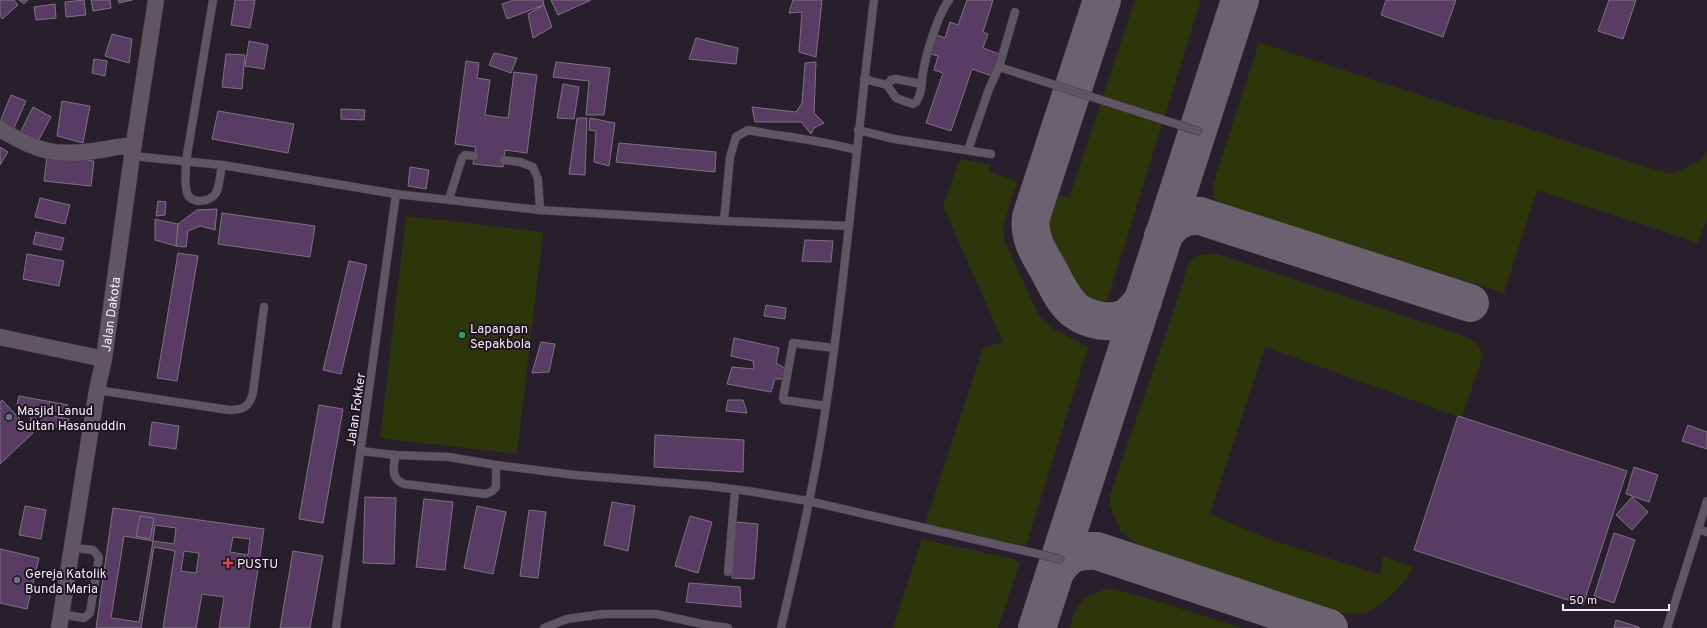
<svg xmlns="http://www.w3.org/2000/svg" width="1707" height="628" viewBox="0 0 1707 628" font-family="Overpass,sans-serif">
  <style>
    .green { fill: #2d350b }
    .lines { fill: none; stroke-linecap: round; stroke-linejoin: round }
    .taxiway { stroke: #6a626e; stroke-width: 38 }
    .building { fill: #593c63; stroke: #7e7282; fill-rule: evenodd }
    .service-casing { stroke: #433a46; stroke-width: 9 }
    .minor-casing { stroke: #433a46; stroke-width: 17 }
    .service { stroke: #605565; stroke-width: 8 }
    .minor { stroke: #605565; stroke-width: 16 }
    .leisure-dot { fill: #2e9e5b; stroke: #1f1522; stroke-width: 1.5 }
    .worship-dot { fill: #6b7280; stroke: #1f1522; stroke-width: 1.5 }
    .health-dot { fill: #e0444e; stroke: #1f1522; stroke-width: 1.5 }
    .labels { text-anchor: middle; stroke-width: 4; stroke-linejoin: round; paint-order: stroke }
    .street-label { font-size: 13px; fill: #f4edf7; stroke: #1f1522 }
    .poi-label { font-size: 13px; fill: #f4edf7; stroke: #1f1522; text-anchor: start }
  </style>
  <rect width="100%" height="100%" fill="#281f2c"/>
  <g class="green">
    <path d="M1135,0H1201L1107,301L1096,303C1071,288 1058,262 1043,237L1059,195L1069,198Z"/>
    <polygon points="1259,42 1495,120 1499,119 1646,167 1673,174 1700,160 1707,151 1707,219 1697,244 1687,239 1537,190 1504,293 1224,206 1214,198 1213,185"/>
    <polygon points="960,159 991,165 989,172 1017,181 1003,226 1004,240 1039,316 1055,330 1088,347 1026,546 925,524 983,348 1003,342 943,206"/>
    <polygon points="406,216 543,232 517,454 380,438"/>
    <path d="M1218,254L1462,335L1476,343L1483,355L1462,418L1265,347L1210,514L1263,537L1380,575L1383,556L1413,567C1409,580 1379,610 1364,613C1359,614 1352,613 1346,614L1140,545L1121,532L1110,507V495L1172,316L1189,262L1198,255Z"/>
    <polygon points="922,539 1013,559 1020,563 998,628 893,628"/>
    <polygon points="1109,588 1154,600 1242,628 1070,628 1074,613 1084,598"/>
  </g>
  <g class="lines">
    <g class="taxiway">
      <path d="M1102,0L1031,217C1028,238 1039,253 1049,271C1056,284 1063,301 1076,311C1088,320 1111,325 1125,318C1132,315 1138,306 1143,301"/>
      <path d="M1163,236C1173,222 1182,215 1200,216L1470,303"/>
      <path d="M1055,572C1067,554 1075,550 1097,551L1329,628"/>
      <polyline points="1037,628 1240,0"/>
    </g>
  </g>
  <g class="building">
    <polygon points="0,0 14,0 18,5 2,19 0,15"/>
    <polygon points="19,0 28,0 24,4"/>
    <polygon points="84,0 86,15 66,17 65,2"/>
    <polygon points="91,0 110,0 111,8 93,11"/>
    <polygon points="118,0 132,0 119,3"/>
    <polygon points="235,0 255,0 250,28 231,25"/>
    <polygon points="514,0 543,0 544,5 507,19 502,4"/>
    <polygon points="551,0 591,0 558,15"/>
    <polygon points="793,0 822,0 816,57 799,52 802,12 789,13"/>
    <polygon points="967,0 993,0 983,32 988,34 983,48 999,54 992,76 972,69 951,131 926,123 943,73 934,70 938,56 930,54 936,35 945,38 950,22 958,25"/>
    <polygon points="1386,0 1456,0 1443,37 1381,15"/>
    <polygon points="1609,0 1636,0 1623,39 1598,31"/>
    <polygon points="55,4 56,18 36,20 34,7"/>
    <polygon points="544,5 552,27 533,38 528,14"/>
    <polygon points="112,34 132,39 129,63 105,56"/>
    <polygon points="696,38 738,48 736,64 689,59"/>
    <polygon points="249,41 268,45 264,69 245,66"/>
    <polygon points="494,53 517,58 511,73 489,65"/>
    <polygon points="226,54 245,55 242,89 222,87"/>
    <polygon points="94,59 107,61 105,76 92,73"/>
    <polygon points="466,61 479,63 477,78 490,80 485,115 508,118 514,72 537,75 527,153 505,150 503,167 473,164 476,147 455,144"/>
    <polygon points="556,62 610,68 604,115 586,115 589,81 553,77"/>
    <polygon points="816,62 814,113 824,123 814,128 811,134 801,122 755,122 752,107 796,112 802,103 805,63"/>
    <polygon points="563,84 579,87 574,119 557,118"/>
    <polygon points="11,95 26,101 14,128 0,122"/>
    <polygon points="62,101 90,106 83,143 57,136"/>
    <polygon points="33,107 51,117 37,143 20,133"/>
    <polygon points="341,109 365,110 364,120 341,119"/>
    <polygon points="218,111 294,124 288,153 212,139"/>
    <polygon points="577,118 587,118 585,175 569,174"/>
    <polygon points="590,118 615,123 609,166 594,162 596,131 589,130"/>
    <polygon points="619,143 716,152 715,172 616,162"/>
    <polygon points="0,147 8,152 0,165"/>
    <polygon points="47,156 94,161 91,186 44,181"/>
    <polygon points="410,167 429,170 426,189 408,186"/>
    <polygon points="40,198 70,205 65,224 35,217"/>
    <polygon points="158,201 166,202 165,215 156,216"/>
    <polygon points="217,209 215,230 200,226 188,231 186,247 176,246 178,224 197,210"/>
    <polygon points="222,213 315,226 310,257 218,244"/>
    <polygon points="155,219 178,224 176,246 155,240"/>
    <polygon points="36,232 64,238 61,250 33,244"/>
    <polygon points="805,240 833,241 831,262 802,261"/>
    <polygon points="178,253 198,256 177,381 157,378"/>
    <polygon points="27,254 64,261 59,286 23,279"/>
    <polygon points="349,261 367,265 341,374 323,370"/>
    <polygon points="766,305 786,308 785,319 764,316"/>
    <polygon points="734,338 779,348 776,363 787,369 785,379 775,379 771,392 727,384 732,367 754,369 753,361 731,356"/>
    <polygon points="541,342 555,344 549,372 532,373"/>
    <polygon points="19,396 68,405 66,413 17,404"/>
    <polygon points="2,400 33,433 0,464 0,402"/>
    <polygon points="728,400 743,400 747,413 726,411"/>
    <polygon points="319,405 343,409 323,523 299,519"/>
    <polygon points="32,412 69,419 67,429 30,422"/>
    <polygon points="1458,416 1627,471 1583,605 1414,550"/>
    <polygon points="152,422 179,426 176,449 149,445"/>
    <polygon points="1688,425 1707,432 1707,449 1682,441"/>
    <polygon points="655,435 744,440 743,472 654,467"/>
    <polygon points="1634,467 1658,475 1649,502 1626,494"/>
    <polygon points="365,497 396,498 394,564 363,563"/>
    <polygon points="1632,497 1648,512 1632,530 1616,515"/>
    <polygon points="424,499 453,502 445,570 416,567"/>
    <polygon points="612,502 635,506 628,551 604,545"/>
    <polygon points="25,506 46,510 41,539 19,535"/>
    <polygon points="477,506 506,512 493,574 464,568"/>
    <path d="M113,508L264,529L249,628H219L224,597L202,594L196,628H163L175,551L154,547L141,628H96ZM155,525L176,528L174,544L153,541ZM124,536L153,541L139,622L111,618ZM233,537L250,539L248,555L230,552ZM184,551L199,553L196,573L181,571Z"/>
    <polygon points="529,510 546,512 538,578 520,576"/>
    <polygon points="140,516 154,518 150,539 136,536"/>
    <polygon points="690,516 712,522 698,573 675,566"/>
    <polygon points="736,522 758,524 754,579 732,578"/>
    <polygon points="1614,533 1635,540 1614,603 1594,596"/>
    <polygon points="0,549 39,558 27,609 0,603"/>
    <polygon points="293,551 323,556 310,628 280,628"/>
    <polygon points="689,583 740,587 741,607 686,602"/>
    <polygon points="1616,620 1639,627 1639,628 1614,628"/>
  </g>
  <g class="lines">
    <defs>
      <g id="service">
        <path d="M213,0L186,161C186,172 184,183 187,193C191,205 211,202 216,193C220,185 220,174 222,165"/>
        <polyline points="999,67 1198,131"/>
        <path d="M864,79L887,85L896,98L913,104L916,102C923,93 921,82 923,72C926,54 938,14 949,0"/>
        <polyline points="887,85 891,80 896,79 922,84"/>
        <polyline points="858,130 894,139 991,154"/>
        <polyline points="968,150 989,89 999,67 1015,12"/>
        <polyline points="132,156 222,165 396,194 540,210 724,221 849,226"/>
        <polyline points="504,160 520,162 533,167 538,179 540,210"/>
        <polyline points="449,199 462,158 465,155 474,156"/>
        <path d="M724,221L730,157L736,137L748,130C784,137 821,140 856,150"/>
        <path d="M97,390L229,410C243,410 250,407 253,392L264,307"/>
        <polyline points="826,406 784,400 783,398 793,343 834,348"/>
        <polyline points="361,451 395,455 449,457 496,465 575,475 709,486 748,491 808,501 1060,559"/>
        <path d="M395,455C394,468 390,478 404,484L486,494L492,491L496,487V465"/>
        <polyline points="1698,529 1707,532"/>
        <polyline points="728,572 735,490"/>
        <polyline points="61,614 84,618 90,613 99,557 93,550 73,548"/>
        <polyline points="336,628 396,194"/>
        <polyline points="544,628 567,619 603,614 656,614 702,624 728,628"/>
        <path d="M781,628C798,555 815,480 826,406C847,271 857,135 874,0"/>
        <polyline points="1667,628 1707,501"/>
      </g>
      <g id="minor">
        <path d="M0,129C37,152 57,157 100,150C112,148 122,146 134,145"/>
        <polyline points="0,337 104,359"/>
        <path id="s1" d="M59,628L97,390L104,359L132,156L156,0"/>
      </g>
    </defs>
    <use href="#service" class="service-casing"/>
    <use href="#minor" class="minor-casing"/>
    <use href="#service" class="service"/>
    <use href="#minor" class="minor"/>
  </g>
  <circle class="leisure-dot" cx="462" cy="335" r="4"/>
  <g class="worship-dot">
    <circle cx="9" cy="417" r="4"/>
    <circle cx="17" cy="580" r="4"/>
  </g>
  <path class="health-dot" d="M226 557h4v4h4v4h-4v4h-4v-4h-4v-4h4z"/>
  <g class="labels">
    <g class="street-label">
      <text dy="5" stroke="none"><textPath href="#s1" startOffset="318">Jalan Dakota</textPath></text>
      <text transform="translate(355 409) rotate(-82)" y="5">Jalan Fokker</text>
    </g>
    <g class="poi-label">
      <text x="470" y="333">Lapangan<tspan x="470" dy="15">Sepakbola</tspan></text>
      <text x="17" y="415">Masjid Lanud<tspan x="17" dy="15">Sultan Hasanuddin</tspan></text>
      <text x="237" y="568">PUSTU</text>
      <text x="25" y="578">Gereja Katolik<tspan x="25" dy="15">Bunda Maria</tspan></text>
    </g>
  </g>
  <path d="M1563 604v6h106v-6" fill="none" stroke="#f4edf7" stroke-width="2"/>
  <text x="1569" y="604" font-size="12" fill="#f4edf7" stroke="#1f1522" stroke-width="3" paint-order="stroke">50 m</text>
</svg>
